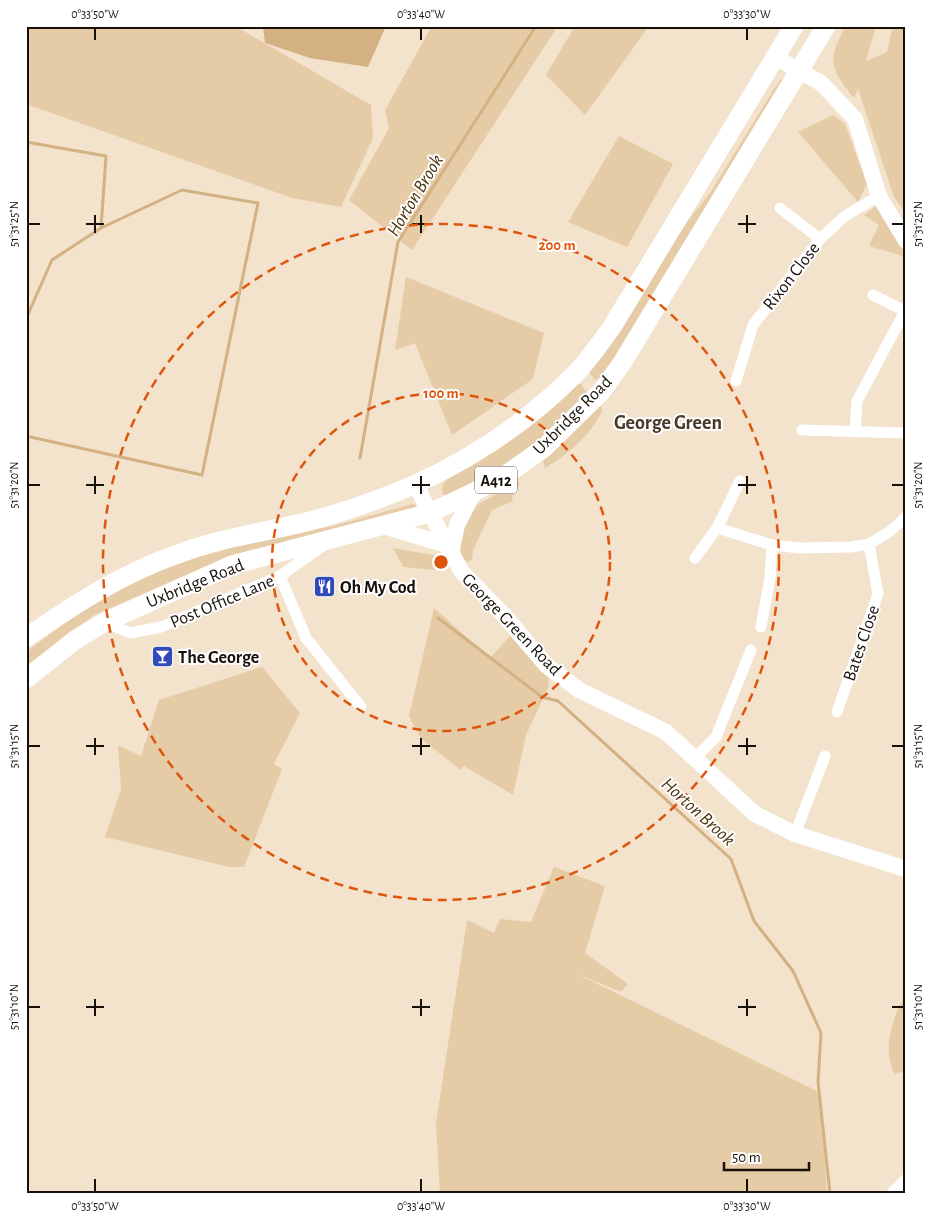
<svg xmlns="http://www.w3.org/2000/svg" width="932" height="1219" viewBox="0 0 932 1219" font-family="'Alegreya Sans',sans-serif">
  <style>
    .green { fill: #e6cba7 }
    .water { fill: #d3b182 }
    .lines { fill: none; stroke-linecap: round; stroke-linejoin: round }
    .stream { stroke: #d3b182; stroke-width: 3 }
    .street { stroke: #fff; stroke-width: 11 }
    .secondary { stroke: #fff; stroke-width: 16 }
    .primary { stroke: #fff; stroke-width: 19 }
    .ticks { fill: none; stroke: #161009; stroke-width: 2 }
    .ring { fill: none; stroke: #de550c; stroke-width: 2.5; stroke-dasharray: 9 6 }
    .labels { text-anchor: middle; stroke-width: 4; stroke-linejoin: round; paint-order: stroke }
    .shield { fill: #fff; stroke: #5c5853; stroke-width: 1 }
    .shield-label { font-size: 16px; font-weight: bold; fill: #161009 }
    .street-label { font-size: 18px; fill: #161009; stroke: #fff }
    .poi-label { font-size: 18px; font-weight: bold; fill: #161009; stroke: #fff; text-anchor: start }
    .water-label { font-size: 19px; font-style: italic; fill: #4c340e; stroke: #fff }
    .quarter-label { font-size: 20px; font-weight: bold; fill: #473a28; stroke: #fff }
    .centre { fill: #de550c; stroke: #fff; stroke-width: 2.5 }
    .ring-label { font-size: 15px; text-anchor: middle; font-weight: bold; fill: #de550c; stroke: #fff; stroke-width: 4; stroke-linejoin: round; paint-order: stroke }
    .neatline { fill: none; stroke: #161009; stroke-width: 2 }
    .ticks-label { font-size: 12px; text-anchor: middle; fill: #161009 }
  </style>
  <rect width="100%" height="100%" fill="#f3e2cc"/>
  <g class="green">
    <polygon points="26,26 240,26 240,29 371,105 373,138 341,207 292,198 26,104"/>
    <polygon points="432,26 558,26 412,250 349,200 389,128 385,110"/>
    <polygon points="575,26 649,26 585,115 546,75"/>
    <path d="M846,26H876L866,61L887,52L893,26H906V214L894,197L858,89L854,98C831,70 826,59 846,26Z"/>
    <polygon points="785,78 651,308 599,379 595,380 588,370 639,298 684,226 710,193 774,89 780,80"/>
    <polygon points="833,115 845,124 867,184 858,202 798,132"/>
    <polygon points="619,136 673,164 627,247 568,222"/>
    <polygon points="876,206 887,219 906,257 869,246 879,225 864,215"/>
    <polygon points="406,277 544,333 533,379 452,435 415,343 395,350"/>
    <polygon points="572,384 581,384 587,393 559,425 509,464 448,496 443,494 442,486 448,477"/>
    <path d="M596,406H601L602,411C590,436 568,454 545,468L543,461Z"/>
    <path d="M520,481L512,497L513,501L492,510L473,550L472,560L467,562C452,548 465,527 470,509Z"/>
    <polygon points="413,504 416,505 416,509 241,554 200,569 94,615 26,666 26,652 80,612 116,590 171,564 241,542 333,526"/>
    <polygon points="393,548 438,556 435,570 403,567"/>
    <polygon points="434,608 490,658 510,636 549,679 548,688 526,735 513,795 464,766 461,770 421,739 409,716"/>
    <polygon points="262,667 300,713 274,764 282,769 244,867 229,867 105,837 121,789 118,745 141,756 159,700"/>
    <polygon points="554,867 605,886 585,953 628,984 621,992 575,973 821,1093 827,1193 440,1193 436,1123 467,920 494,933 500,919 531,922"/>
    <path d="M903,999L906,1000L903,1043H906V1055H904L906,1070L895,1074C882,1051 892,1020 903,999Z"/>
  </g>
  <polygon class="water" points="263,26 386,26 368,67 310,58 265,43"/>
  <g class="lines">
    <g class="stream">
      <polyline points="26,142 106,156 101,228 52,260 26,319"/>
      <polyline points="26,436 202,475 258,203 182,190 101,228"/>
      <polyline points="360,458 398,242 536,26"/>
      <polyline points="438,618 542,697 558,701 731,859 754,921 793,971 821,1033 818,1082 830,1193"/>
    </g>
    <g class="street">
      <polyline points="780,208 820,239"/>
      <polyline points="736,381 753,325 820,239 845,216 879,196"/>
      <polyline points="802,430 906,433"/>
      <polyline points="855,432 857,401 905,311 873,295"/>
      <polyline points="717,528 740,481"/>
      <polyline points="695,558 717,528 772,545 800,548 851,547 869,544 889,532 906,517"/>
      <polyline points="280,576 306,638 361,707"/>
      <polyline points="105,622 130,633 161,627 280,576 327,543"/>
      <polyline points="761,627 770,578 772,545"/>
      <polyline points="837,712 878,594 869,544"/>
      <polyline points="695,758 716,737 751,650"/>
      <polyline points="795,834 825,756"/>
      <polyline points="892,1193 906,1179"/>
    </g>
    <g class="secondary">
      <polyline points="775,57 821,83 855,119 879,196 906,241"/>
      <polyline points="415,484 461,571 504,615 546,665 579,690 666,732 755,814 795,834 906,869"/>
      <polyline points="383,526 447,545"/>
      <polyline points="451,553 457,525 474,492"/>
    </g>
    <g class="primary">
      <path d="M26,638C73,605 123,573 178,554C220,538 266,532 310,521C337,514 366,504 392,494C461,467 526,424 577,372C590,358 601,342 612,327L794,26"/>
      <polyline points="26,679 75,640 105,622 232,565 430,513 474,492 507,474 544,448 601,392 622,363 826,26"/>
    </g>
  </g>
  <path class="ticks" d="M95,28V40M421,28V40M747,28V40M95,215V233M421,215V233M747,215V233M28,224H40M86,224H104M412,224H430M738,224H756M892,224H904M95,476V494M421,476V494M747,476V494M28,485H40M86,485H104M412,485H430M738,485H756M892,485H904M95,738V755M421,738V755M747,738V755M28,746H40M86,746H104M412,746H430M738,746H756M892,746H904M95,999V1016M421,999V1016M747,999V1016M28,1007H40M86,1007H104M412,1007H430M738,1007H756M892,1007H904M95,1179V1192M421,1179V1192M747,1179V1192"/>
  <g class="ring">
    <circle cx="441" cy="562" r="169"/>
    <circle cx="441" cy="562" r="338"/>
  </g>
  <defs>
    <symbol id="restaurant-square" viewBox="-11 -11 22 22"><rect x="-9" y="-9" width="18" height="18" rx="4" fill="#304aba" stroke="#fff"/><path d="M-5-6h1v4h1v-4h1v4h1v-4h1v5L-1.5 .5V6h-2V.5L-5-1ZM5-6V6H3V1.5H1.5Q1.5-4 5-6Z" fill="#fff"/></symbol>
    <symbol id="bar-square" viewBox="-11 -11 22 22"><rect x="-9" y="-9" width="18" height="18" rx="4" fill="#304aba" stroke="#fff"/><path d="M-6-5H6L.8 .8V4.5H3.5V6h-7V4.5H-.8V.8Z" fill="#fff"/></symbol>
  </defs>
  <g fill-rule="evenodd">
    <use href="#restaurant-square" x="312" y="574" width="25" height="25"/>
    <use href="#bar-square" x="150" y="644" width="25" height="25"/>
  </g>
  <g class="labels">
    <rect class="shield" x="475" y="466.5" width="42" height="27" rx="4"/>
    <g class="shield-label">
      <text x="496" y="486">A412</text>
    </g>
    <g class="street-label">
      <text transform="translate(791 276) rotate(-52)" y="6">Rixon Close</text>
      <text transform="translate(572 415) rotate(-45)" y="6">Uxbridge Road</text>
      <text transform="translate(195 583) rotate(-22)" y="6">Uxbridge Road</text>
      <text transform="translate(222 601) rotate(-23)" y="6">Post Office Lane</text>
      <text transform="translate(512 624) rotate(46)" y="6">George Green Road</text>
      <text transform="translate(861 643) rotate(-71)" y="6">Bates Close</text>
    </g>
    <g class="poi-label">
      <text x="340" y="593">Oh My Cod</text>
      <text x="178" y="663">The George</text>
    </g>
    <g class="water-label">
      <text transform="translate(414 195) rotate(-59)" y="7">Horton Brook</text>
      <text transform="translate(699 811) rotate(42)" y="7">Horton Brook</text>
    </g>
    <g class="quarter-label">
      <text x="668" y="429">George Green</text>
    </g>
  </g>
  <circle cx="441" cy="562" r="8" class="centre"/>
  <g class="ring-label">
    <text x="557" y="250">200 m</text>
    <text x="441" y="398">100 m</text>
  </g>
  <rect width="932" height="1219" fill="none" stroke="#ffffff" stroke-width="55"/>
  <path d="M724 1162v8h85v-8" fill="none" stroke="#161009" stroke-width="2.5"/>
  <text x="732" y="1162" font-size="15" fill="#161009" stroke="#ffffff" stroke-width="4" paint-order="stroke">50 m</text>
  <rect x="28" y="28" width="876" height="1164" class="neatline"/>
  <g class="ticks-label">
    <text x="95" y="18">0°33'50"W</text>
    <text x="421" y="18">0°33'40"W</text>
    <text x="747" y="18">0°33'30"W</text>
    <text transform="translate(14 224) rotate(-90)" y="4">51°31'25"N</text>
    <text transform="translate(918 224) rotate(-90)" y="4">51°31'25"N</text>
    <text transform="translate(14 485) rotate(-90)" y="4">51°31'20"N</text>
    <text transform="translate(918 485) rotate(-90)" y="4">51°31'20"N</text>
    <text transform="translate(14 746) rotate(-90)" y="4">51°31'15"N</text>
    <text transform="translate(918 746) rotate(-90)" y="4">51°31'15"N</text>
    <text transform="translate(14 1007) rotate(-90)" y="4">51°31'10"N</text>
    <text transform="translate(918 1007) rotate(-90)" y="4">51°31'10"N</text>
    <text x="95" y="1210">0°33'50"W</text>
    <text x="421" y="1210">0°33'40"W</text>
    <text x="747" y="1210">0°33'30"W</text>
  </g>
</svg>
